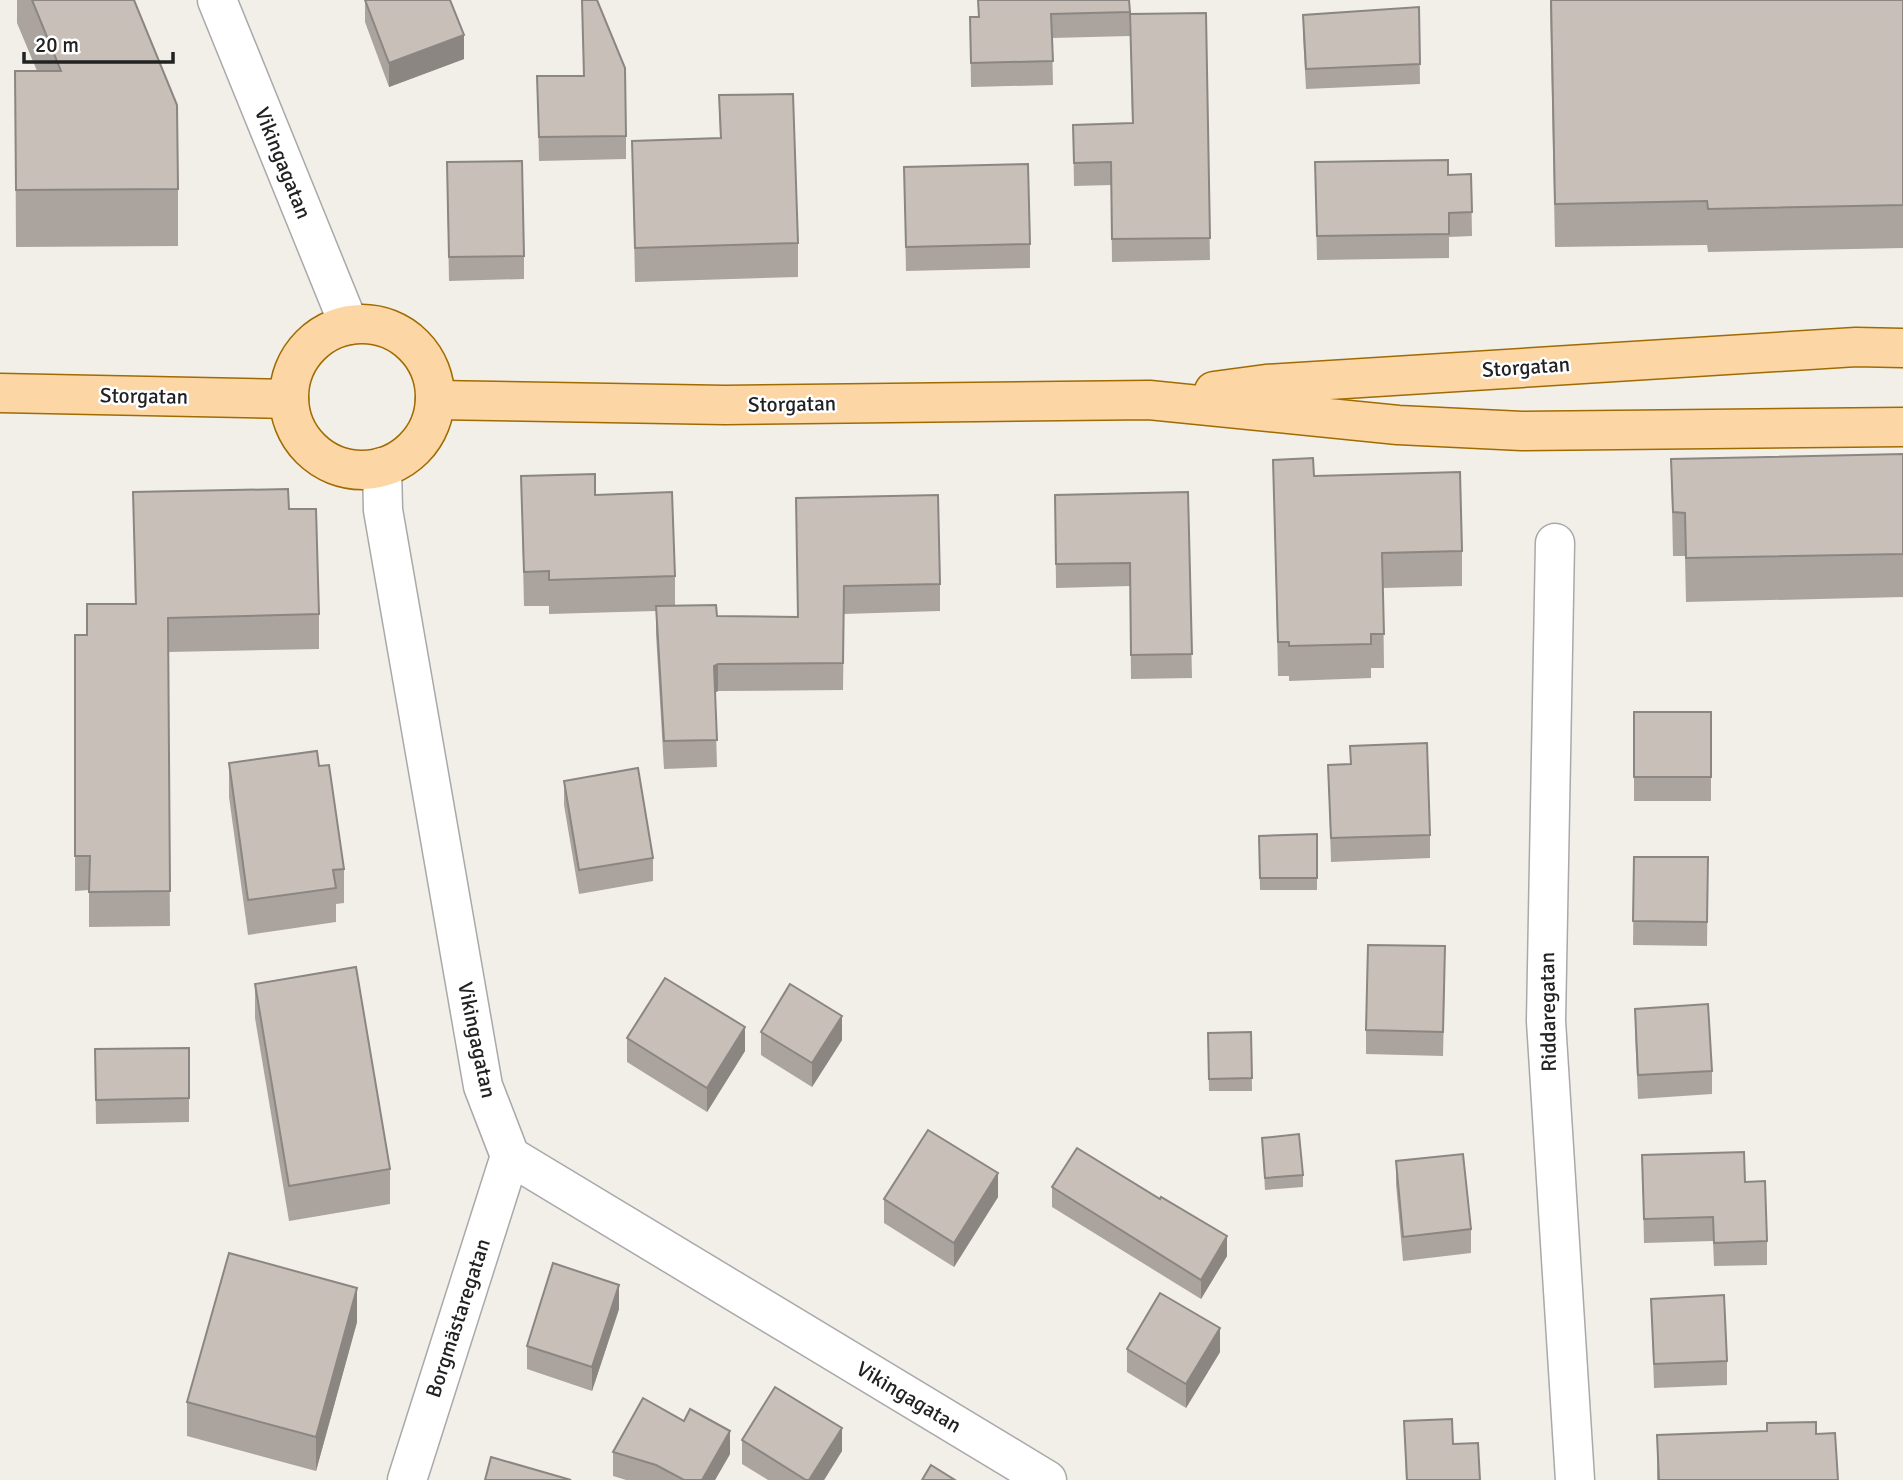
<svg xmlns="http://www.w3.org/2000/svg" width="1903" height="1480" viewBox="0 0 1903 1480" font-family="Signika,sans-serif">
  <style>
    .lines { fill: none; stroke-linecap: round; stroke-linejoin: round }
    .minor-casing { stroke: #a9a9a9; stroke-width: 41 }
    .major-casing { stroke: #a06b00; stroke-width: 41 }
    .minor { stroke: #fff; stroke-width: 38 }
    .major { stroke: #fcd6a4; stroke-width: 38 }
    .wall { fill: #aba49e }
    .shaded-wall { fill: #8b8681 }
    .building { fill: #c7bfb8; stroke: #8b8681; stroke-width: 2 }
    .labels { text-anchor: middle; stroke-width: 5; stroke-linejoin: round; paint-order: stroke }
    .street-label { font-size: 21px; fill: #222; stroke: #fff }
  </style>
  <rect width="100%" height="100%" fill="#f2efe9"/>
  <g class="lines">
    <defs>
      <g id="minor">
        <polyline points="217,0 349,325"/>
        <polyline points="382,467 383,510 483,1086 510,1156 1047,1480"/>
        <polyline points="1555,543 1546,1021 1575,1480"/>
        <polyline points="407,1480 510,1156"/>
      </g>
      <g id="major">
        <circle cx="362" cy="397" r="73"/>
        <polyline points="1214,391 1266,384 1856,347 1903,348"/>
        <polyline points="0,393 289,399"/>
        <polyline points="435,400 725,405 1149,400 1398,425 1522,431 1903,427"/>
      </g>
    </defs>
    <use href="#minor" class="minor-casing"/>
    <use href="#major" class="major-casing"/>
    <use href="#minor" class="minor"/>
    <use href="#major" class="major"/>
  </g>
  <g class="wall">
    <polygon points="17,0 134,0 178,189 178,246 16,247 15,71 37,71 17,23"/>
    <polygon points="365,0 450,0 464,59 389,87 365,22"/>
    <polygon points="978,0 1129,0 1130,36 1052,38 1053,85 971,87 970,17 978,17"/>
    <polygon points="1550,0 1903,0 1903,248 1708,252 1707,245 1555,247"/>
    <polygon points="1419,7 1420,84 1306,89 1303,35 1303,15"/>
    <polygon points="1206,13 1210,260 1112,262 1111,185 1074,186 1073,125 1132,123 1130,14"/>
    <polygon points="537,76 626,136 626,159 539,161"/>
    <polygon points="719,95 798,243 798,277 635,282 632,141 720,138"/>
    <polygon points="1315,162 1448,175 1471,174 1472,236 1449,237 1449,258 1317,260"/>
    <polygon points="904,167 1030,244 1030,268 906,271"/>
    <polygon points="447,186 524,256 524,279 449,281"/>
    <polygon points="1903,454 1903,597 1686,602 1685,556 1673,556 1671,459"/>
    <polygon points="1273,460 1314,476 1462,551 1462,586 1383,588 1384,668 1371,668 1371,678 1289,681 1289,676 1278,676"/>
    <polygon points="521,476 675,576 675,606 717,616 798,617 796,498 940,584 940,611 844,614 843,690 718,691 715,693 717,767 664,769 656,634 656,611 549,614 549,606 524,606"/>
    <polygon points="133,492 289,509 319,614 319,649 168,652 170,926 89,927 89,890 75,891 75,635 87,635 135,604"/>
    <polygon points="1188,492 1192,678 1131,679 1130,586 1056,588 1055,495"/>
    <rect x="1634" y="712" width="77" height="89"/>
    <polygon points="1350,746 1430,835 1430,858 1331,862 1328,765 1350,764"/>
    <polygon points="229,763 344,869 344,903 336,904 336,922 248,935 229,797"/>
    <polygon points="564,781 653,858 653,881 579,894 564,805"/>
    <polygon points="1317,834 1317,890 1260,890 1259,836"/>
    <polygon points="1634,857 1708,857 1707,946 1633,945"/>
    <polygon points="1445,970 1443,1056 1366,1054 1366,1030"/>
    <polygon points="255,984 390,1169 390,1204 289,1221 255,1018"/>
    <polygon points="1635,1009 1712,1071 1712,1094 1638,1099 1635,1032"/>
    <polygon points="761,1032 842,1040 812,1087 761,1055"/>
    <polygon points="1251,1032 1252,1091 1209,1091 1208,1033"/>
    <polygon points="627,1038 745,1051 707,1112 627,1062"/>
    <polygon points="189,1048 189,1122 96,1124 95,1049"/>
    <polygon points="1262,1138 1303,1175 1303,1187 1265,1190"/>
    <polygon points="1642,1155 1745,1182 1767,1241 1767,1265 1714,1266 1713,1241 1644,1243"/>
    <polygon points="1396,1161 1471,1229 1471,1253 1403,1261 1396,1184"/>
    <polygon points="1052,1187 1227,1256 1201,1299 1052,1207"/>
    <polygon points="998,1197 954,1267 884,1223 884,1199"/>
    <polygon points="1651,1299 1727,1361 1727,1385 1654,1388"/>
    <polygon points="619,1309 592,1391 527,1369 527,1346"/>
    <polygon points="357,1322 316,1471 187,1436 187,1402"/>
    <polygon points="1127,1349 1220,1352 1186,1408 1127,1372"/>
    <polygon points="1404,1421 1453,1444 1480,1480 1406,1480"/>
    <polygon points="1816,1434 1838,1480 1657,1480 1657,1435"/>
    <polygon points="742,1440 842,1451 824,1480 768,1480 742,1464"/>
    <polygon points="613,1452 730,1454 715,1480 626,1480 613,1476"/>
  </g>
  <g class="shaded-wall">
    <polygon points="464,35 464,59 389,87 389,63"/>
    <polygon points="718,664 718,691 714,693 714,666"/>
    <polygon points="842,1016 842,1040 812,1087 812,1063"/>
    <polygon points="745,1027 745,1051 707,1112 707,1088"/>
    <polygon points="998,1173 998,1197 954,1267 954,1243"/>
    <polygon points="1227,1236 1227,1256 1201,1299 1201,1280"/>
    <polygon points="619,1285 619,1309 592,1391 592,1367"/>
    <polygon points="357,1288 357,1322 316,1471 316,1437"/>
    <polygon points="1220,1328 1220,1352 1186,1408 1186,1384"/>
    <polygon points="842,1428 842,1451 824,1480 809,1480"/>
    <polygon points="730,1431 730,1454 715,1480 702,1480"/>
  </g>
  <g class="building">
    <polygon points="32,0 134,0 177,105 178,189 16,190 15,71 61,71"/>
    <polygon points="365,0 450,0 464,35 389,63"/>
    <polygon points="582,0 597,0 625,68 626,136 539,137 537,76 584,76"/>
    <polygon points="978,0 1129,0 1130,12 1051,14 1053,61 971,63 970,17 979,17"/>
    <polygon points="1551,0 1903,0 1903,205 1708,209 1707,201 1555,204"/>
    <polygon points="1419,7 1420,64 1306,69 1303,15"/>
    <polygon points="1206,13 1210,238 1112,239 1111,162 1074,163 1073,125 1133,123 1130,14"/>
    <polygon points="793,94 798,243 635,248 632,141 721,138 719,95"/>
    <polygon points="1448,160 1448,175 1471,174 1472,212 1449,213 1449,234 1317,236 1315,162"/>
    <polygon points="522,161 524,256 449,257 447,162"/>
    <polygon points="1028,164 1030,244 906,247 904,167"/>
    <polygon points="1903,454 1903,554 1686,558 1685,513 1673,512 1671,459"/>
    <polygon points="1313,458 1314,476 1460,472 1462,551 1382,553 1384,634 1371,634 1371,644 1289,646 1289,642 1278,642 1273,460"/>
    <polygon points="595,474 595,495 672,492 675,576 549,580 549,571 524,572 521,476"/>
    <polygon points="288,489 289,509 316,509 319,614 168,618 170,891 89,892 90,856 75,856 75,635 87,635 87,604 136,604 133,492"/>
    <polygon points="1188,492 1192,654 1131,655 1130,563 1056,564 1055,495"/>
    <polygon points="938,495 940,584 844,586 843,663 718,664 714,666 717,740 664,741 656,606 716,605 717,616 798,617 796,498"/>
    <rect x="1634" y="712" width="77" height="65"/>
    <polygon points="1427,743 1430,835 1331,838 1328,765 1351,764 1350,746"/>
    <polygon points="317,751 319,766 329,765 344,869 333,870 336,888 248,900 229,763"/>
    <polygon points="638,768 653,858 579,870 564,781"/>
    <polygon points="1317,834 1317,878 1260,878 1259,836"/>
    <polygon points="1634,857 1708,857 1707,922 1633,921"/>
    <polygon points="1368,945 1445,946 1443,1032 1366,1030"/>
    <polygon points="356,967 390,1169 289,1186 255,984"/>
    <polygon points="665,978 745,1027 707,1088 627,1038"/>
    <polygon points="790,984 842,1016 812,1063 761,1032"/>
    <polygon points="1708,1004 1712,1071 1638,1075 1635,1009"/>
    <polygon points="1251,1032 1252,1078 1209,1079 1208,1033"/>
    <polygon points="189,1048 189,1098 96,1100 95,1049"/>
    <polygon points="928,1130 998,1173 954,1243 884,1199"/>
    <polygon points="1299,1134 1303,1175 1265,1178 1262,1138"/>
    <polygon points="1077,1148 1160,1199 1161,1197 1227,1236 1201,1280 1052,1187"/>
    <polygon points="1744,1152 1745,1182 1765,1181 1767,1241 1714,1243 1713,1217 1644,1219 1642,1155"/>
    <polygon points="1463,1154 1471,1229 1403,1237 1396,1161"/>
    <polygon points="229,1253 357,1288 316,1437 187,1402"/>
    <polygon points="553,1263 619,1285 592,1367 527,1346"/>
    <polygon points="1160,1293 1220,1328 1186,1384 1127,1349"/>
    <polygon points="1724,1295 1727,1361 1654,1364 1651,1299"/>
    <polygon points="775,1387 842,1428 809,1480 806,1480 742,1440"/>
    <polygon points="643,1398 684,1421 690,1409 730,1431 702,1480 684,1480 656,1465 613,1452"/>
    <polygon points="1452,1419 1453,1444 1478,1443 1480,1480 1407,1480 1404,1421"/>
    <polygon points="1816,1422 1816,1434 1835,1433 1838,1480 1659,1480 1657,1435 1767,1431 1767,1423"/>
    <polygon points="491,1457 571,1480 485,1480"/>
    <polygon points="931,1465 955,1480 922,1480"/>
  </g>
  <g class="labels">
    <g class="street-label">
      <text transform="translate(283 163) rotate(68)" y="7">Vikingagatan</text>
      <text transform="translate(1526 367) rotate(-4)" y="7">Storgatan</text>
      <text transform="translate(144 396) rotate(1)" y="7">Storgatan</text>
      <text transform="translate(792 404) rotate(-1)" y="7">Storgatan</text>
      <text transform="translate(1548 1012) rotate(-91)" y="7">Riddaregatan</text>
      <text transform="translate(477 1040) rotate(78)" y="7">Vikingagatan</text>
      <text transform="translate(458 1318) rotate(-72)" y="7">Borgmästaregatan</text>
      <text transform="translate(909 1397) rotate(31)" y="7">Vikingagatan</text>
    </g>
  </g>
  <path d="M24 52v10h149v-10" fill="none" stroke="#222222" stroke-width="3.5"/>
  <text x="35" y="52" font-size="21" fill="#222222" stroke="#ffffff" stroke-width="5" paint-order="stroke">20 m</text>
</svg>
